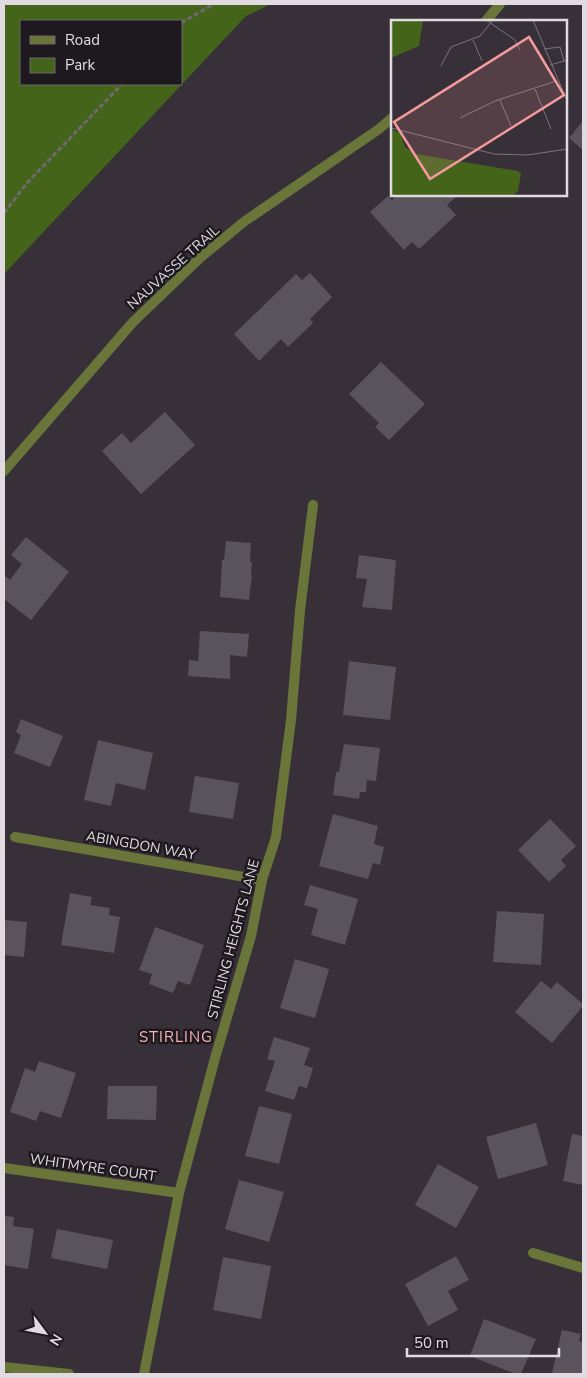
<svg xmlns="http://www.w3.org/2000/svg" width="587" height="1378" viewBox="0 0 587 1378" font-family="'Nunito Sans',sans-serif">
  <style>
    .green { fill: #44641a; fill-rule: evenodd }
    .building { fill: #59535e }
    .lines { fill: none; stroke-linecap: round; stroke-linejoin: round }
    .path { stroke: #716971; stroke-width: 3; stroke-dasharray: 5 2.5; stroke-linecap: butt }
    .minor { stroke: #6a753a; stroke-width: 10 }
    .tertiary { stroke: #6a753a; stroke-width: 10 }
    .labels { text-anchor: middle; stroke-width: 5; stroke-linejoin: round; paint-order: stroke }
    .street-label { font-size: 14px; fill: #e1dbe1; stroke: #1d191e }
    .neighbourhood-label { font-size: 15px; letter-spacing: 1px; fill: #fab6b7; stroke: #1d191e }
    .inset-road { fill: none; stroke: #7c747c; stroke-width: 1 }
    .view { fill: #f59b9d; fill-opacity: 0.15; stroke: #f59b9d; stroke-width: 2.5 }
    .inset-edge { fill: none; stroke: #e1dbe1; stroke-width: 2.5 }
  </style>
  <rect width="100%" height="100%" fill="#383039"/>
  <path class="green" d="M4,4H271L246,16L4,274ZM21,21H181V84H21Z"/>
  <g class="building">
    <polygon points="583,121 583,150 569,138"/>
    <polygon points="397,195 458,195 447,205 456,215 419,249 412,242 404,250 370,212 388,196 392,200"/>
    <polygon points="310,273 332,297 310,319 313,323 288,347 281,339 259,361 234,334 296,274 302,280"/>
    <polygon points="381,362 425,404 389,440 375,427 379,423 349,394"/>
    <polygon points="165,412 195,445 141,494 102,451 122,433 131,443"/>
    <polygon points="26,537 69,572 31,620 4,599 4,575 10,580 22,564 11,555"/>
    <polygon points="226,541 251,543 250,562 252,562 251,575 252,575 249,600 220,597 222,560 224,560"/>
    <polygon points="359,555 396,560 392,610 362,607 367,579 356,578"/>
    <polygon points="200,631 249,634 247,657 230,655 230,679 188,676 189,660 198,661"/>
    <polygon points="349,661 396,667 390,720 343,715"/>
    <polygon points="21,719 63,736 50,767 14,753 21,735 16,732"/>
    <polygon points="98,740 153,753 145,790 116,783 111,806 84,800"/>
    <polygon points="344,744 380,748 376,781 367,780 366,792 360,792 359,799 333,795 336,772 339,772"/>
    <polygon points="195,776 239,783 233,819 189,812"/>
    <polygon points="333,814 378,826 374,844 384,847 380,865 373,863 368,879 319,866"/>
    <polygon points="550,819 576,846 561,860 566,866 549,882 518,850"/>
    <polygon points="310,885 358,899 345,945 311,935 318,909 304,905"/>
    <polygon points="70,893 92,897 90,905 110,908 109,915 120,917 114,953 61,945"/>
    <polygon points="497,911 544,914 541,965 493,962"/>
    <polygon points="4,920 27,922 24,957 4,955"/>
    <polygon points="155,927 204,945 190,985 178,981 173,993 149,984 152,974 139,970"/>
    <polygon points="295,959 329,969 315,1018 280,1008"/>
    <polygon points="541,981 551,989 557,982 583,1004 583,1006 552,1043 515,1012"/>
    <polygon points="274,1037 310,1048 304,1065 313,1068 307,1088 299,1086 294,1100 265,1091 275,1061 267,1059"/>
    <polygon points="39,1061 76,1073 61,1118 40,1111 36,1121 10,1112 25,1068 35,1072"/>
    <polygon points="108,1086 157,1086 156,1120 107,1119"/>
    <polygon points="259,1106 292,1114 279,1164 245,1156"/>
    <polygon points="536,1123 548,1165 498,1179 486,1137"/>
    <polygon points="572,1134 583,1136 583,1185 563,1181"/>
    <polygon points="438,1164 479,1187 456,1228 415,1205"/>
    <polygon points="239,1180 284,1192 269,1242 225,1229"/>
    <polygon points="4,1216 14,1217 13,1226 34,1229 28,1269 4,1265"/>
    <polygon points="57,1229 113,1240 107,1269 51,1258"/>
    <polygon points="456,1256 469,1280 448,1291 458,1310 428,1326 405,1284"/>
    <polygon points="223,1257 271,1266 261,1319 213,1310"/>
    <polygon points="484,1319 536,1339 521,1374 516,1374 470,1356"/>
    <polygon points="562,1330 581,1334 579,1341 583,1342 583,1374 552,1373"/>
  </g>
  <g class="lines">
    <g class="path">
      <polyline points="181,23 214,4"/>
      <polyline points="4,213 27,183 122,84"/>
    </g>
    <g class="minor">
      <polyline points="486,21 500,4"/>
      <polyline points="4,471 133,322 201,257 245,221 379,129 392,118"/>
      <polyline points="15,837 262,880"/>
      <polyline points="4,1168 179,1193"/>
      <polyline points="533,1253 583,1268"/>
      <polyline points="144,1374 179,1193 215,1058 251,936 262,880 276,837 291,720 300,610 313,505"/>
    </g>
    <polyline class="tertiary" points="4,1367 69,1374"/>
  </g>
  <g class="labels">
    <g class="street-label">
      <text transform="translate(173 267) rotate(-42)" y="5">NAUVASSE TRAIL</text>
      <text transform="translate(141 845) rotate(10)" y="5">ABINGDON WAY</text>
      <text transform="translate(233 939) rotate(-75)" y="5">STIRLING HEIGHTS LANE</text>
      <text transform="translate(93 1167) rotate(8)" y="5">WHITMYRE COURT</text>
    </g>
    <g class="neighbourhood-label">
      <text x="176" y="1042">STIRLING</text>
    </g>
  </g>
  <g transform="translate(391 20)">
    <rect width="176" height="176" fill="#383039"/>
    <path d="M0,0H32L28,26L0,38ZM0,110L9,112L14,127L25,134L127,151L130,154L127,171L121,176H0Z" fill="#44641a"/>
    <path class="inset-road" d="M95,0L124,20L129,30M142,0L177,83M82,20L91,41M153,29L169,27L173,41M159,45L177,40M50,46L60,27L89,16L102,0M144,69L160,109M109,80L120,106M69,98L104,81L165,61M0,108L103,134L136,135L177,129"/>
    <path class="view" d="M138,17L173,75L39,159L3,102Z"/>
    <rect width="176" height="176" class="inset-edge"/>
  </g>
  <rect width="587" height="1378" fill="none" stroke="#e1dbe1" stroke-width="10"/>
  <rect x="20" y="20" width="162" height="65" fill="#1d191e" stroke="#6b676c"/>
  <rect x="30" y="36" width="25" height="8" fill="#6a753a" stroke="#6b676c"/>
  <text x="65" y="45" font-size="15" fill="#e1dbe1">Road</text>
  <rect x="30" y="58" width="25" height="15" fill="#44641a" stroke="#6b676c"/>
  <text x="65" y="70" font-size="15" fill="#e1dbe1">Park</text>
  <g transform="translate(45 1333) rotate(122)" stroke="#1d191e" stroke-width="4" paint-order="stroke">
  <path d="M0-4L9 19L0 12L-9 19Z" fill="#e1dbe1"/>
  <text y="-8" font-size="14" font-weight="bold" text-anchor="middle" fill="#e1dbe1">N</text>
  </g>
  <path d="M407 1348v8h152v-8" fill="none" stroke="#e1dbe1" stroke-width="2.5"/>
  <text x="414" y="1348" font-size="15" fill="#e1dbe1" stroke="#1d191e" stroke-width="4" paint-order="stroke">50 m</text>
</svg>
